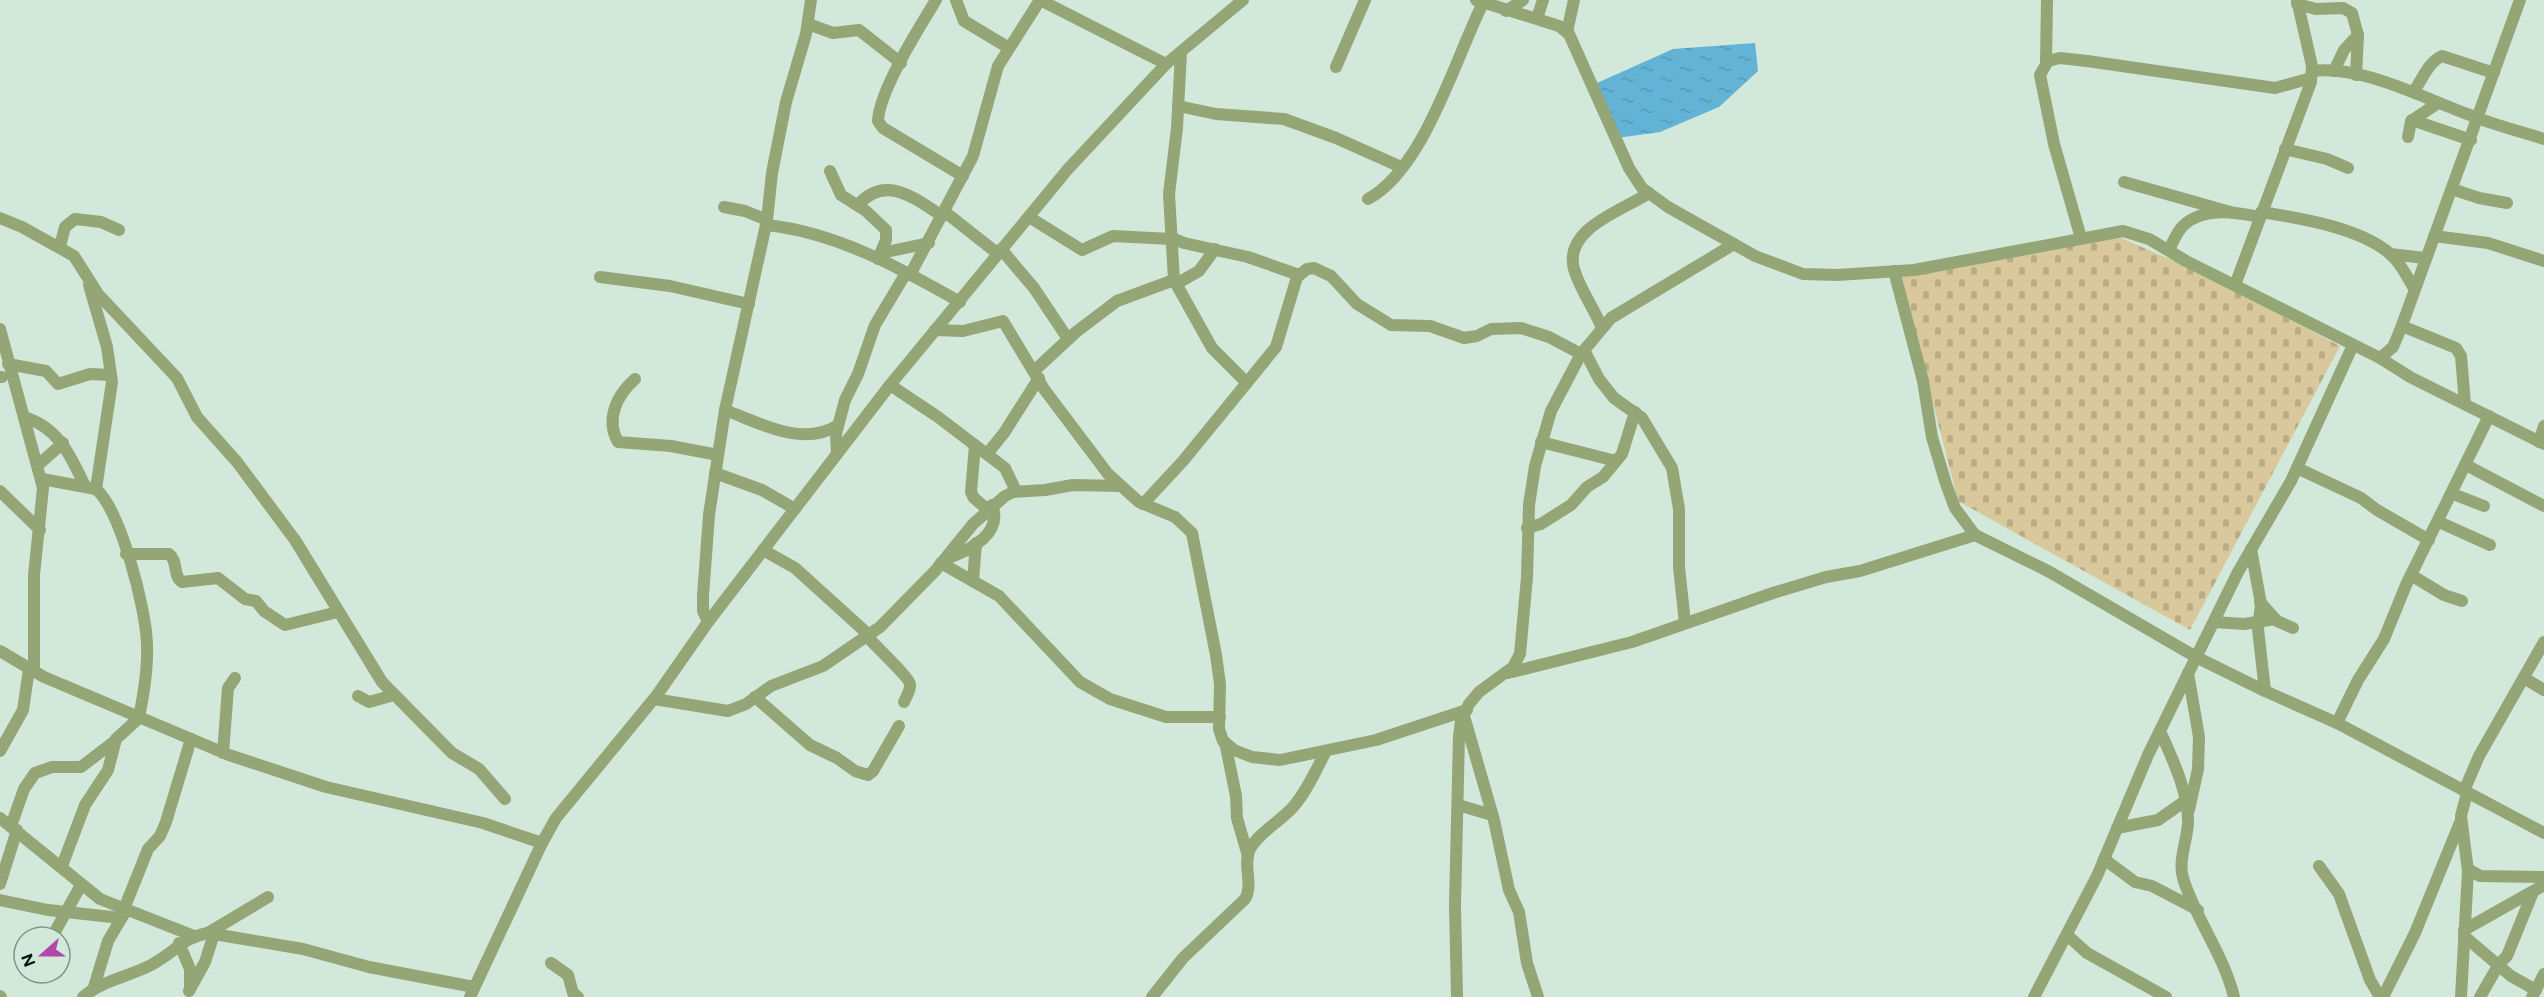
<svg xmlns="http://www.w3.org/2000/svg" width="2544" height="997" viewBox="0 0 2544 997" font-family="Figtree,sans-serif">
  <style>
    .cemetery { fill: url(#cemetery-stones) }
    .water { fill: url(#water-ripples) }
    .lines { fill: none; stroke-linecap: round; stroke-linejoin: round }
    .minor { stroke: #94a576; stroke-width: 12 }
  </style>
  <defs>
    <pattern id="cemetery-stones" width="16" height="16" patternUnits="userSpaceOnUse" patternTransform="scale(1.5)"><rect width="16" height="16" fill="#d9c89b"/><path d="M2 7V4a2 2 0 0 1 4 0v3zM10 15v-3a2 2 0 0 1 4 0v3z" fill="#b9ab84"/></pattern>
    <pattern id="water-ripples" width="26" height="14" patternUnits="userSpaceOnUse" patternTransform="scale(1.5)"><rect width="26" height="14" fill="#62b3d5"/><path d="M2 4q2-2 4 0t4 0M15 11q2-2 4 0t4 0" fill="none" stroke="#5499b6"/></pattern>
  </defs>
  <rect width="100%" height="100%" fill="#d2e8da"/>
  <polygon class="cemetery" points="2105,231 2190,268 2340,346 2190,630 1958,501 1899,270"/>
  <polygon class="water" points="1755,43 1758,71 1719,107 1660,132 1617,138 1597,83 1673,49"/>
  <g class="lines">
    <g class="minor">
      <path d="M936,0C919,28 879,91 878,121L883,128L963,176"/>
      <polyline points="956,0 964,21 1009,48"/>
      <polyline points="1040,0 1166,64"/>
      <polyline points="1476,0 1559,26 1569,34 1629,168 1642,188 1668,207 1755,256 1803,274 1837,275 1914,270 2123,231 2149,239 2186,261 2380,358 2410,377 2544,444"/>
      <polyline points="2297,4 2316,9 2343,8 2352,13 2358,35 2356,75"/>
      <polyline points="1506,11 1523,0"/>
      <polyline points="1537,18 1543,0"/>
      <polyline points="808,24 833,33 859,30 901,63"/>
      <polyline points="1567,32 1574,0"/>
      <polyline points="1181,52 1177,128 1169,194 1174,280 1212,348 1247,383"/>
      <polyline points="2046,64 2047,0"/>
      <polyline points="1336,67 1365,0"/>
      <path d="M2312,71C2362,65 2423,98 2470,115C2494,125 2519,131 2544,139"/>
      <polyline points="2334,71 2344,50 2358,35"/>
      <path d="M2413,92C2422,81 2428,62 2442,56L2494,73"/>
      <polyline points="1178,106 1216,114 1284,119 1336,138 1401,167"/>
      <polyline points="2412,120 2471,140"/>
      <polyline points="2408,137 2411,121 2438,103"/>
      <polyline points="2285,149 2327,159 2348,168"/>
      <polyline points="830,171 841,195 866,211 886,230 886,240 878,259"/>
      <polyline points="2124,182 2234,213"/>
      <polyline points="2452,189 2479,198 2507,203"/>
      <path d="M1368,199C1424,169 1455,59 1483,3"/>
      <path d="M858,205C885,174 915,198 942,216"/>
      <polyline points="724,207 745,211 767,220"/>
      <polyline points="945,212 997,253"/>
      <path d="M2261,212C2300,218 2370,229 2396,260C2403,268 2408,279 2414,288"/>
      <polyline points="1029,217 1082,250 1113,236 1171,239"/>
      <polyline points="0,218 22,227 74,256 98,294 177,378 197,417 237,462 295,540 382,682 452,753 479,769 505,799"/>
      <path d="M766,225C836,232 900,268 960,302"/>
      <polyline points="2434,236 2488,243 2544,261"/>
      <polyline points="1170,237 1184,243 1248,257 1299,275"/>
      <polyline points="2081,238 2054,144 2040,75 2048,61 2060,58 2087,61 2275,88 2311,78"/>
      <polyline points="60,246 65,227 75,219 101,222 119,230"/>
      <polyline points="1001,249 1034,288 1068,339"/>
      <path d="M2169,250C2173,242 2177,231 2184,225C2203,207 2236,212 2259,217"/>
      <polyline points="881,253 929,243"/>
      <polyline points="2390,254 2425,258"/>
      <polyline points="1894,271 1923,381 1932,437 1946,484 1955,508 1975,535 2048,571 2196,657 2265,691 2337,723 2544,833"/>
      <polyline points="910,275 973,156 998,66 1040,0"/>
      <polyline points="600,277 670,286 749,304"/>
      <polyline points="1176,284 1199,271 1215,249"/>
      <polyline points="89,285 107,347 112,382 96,489"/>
      <polyline points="2235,285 2311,82 2312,66 2297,0"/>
      <polyline points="2402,326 2456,348 2461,356 2465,404"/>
      <path d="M1602,328C1594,308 1580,290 1574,269C1563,228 1624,210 1649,193"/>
      <polyline points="0,329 43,488 34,575 34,672"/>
      <polyline points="935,330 963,331 1003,321 1044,389 1108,474 1139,502 1175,517 1192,533 1216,655 1220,684 1219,729 1223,741 1234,750 1252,757 1280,760 1376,740 1467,710"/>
      <polyline points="1584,350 1599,379 1614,398 1642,418 1672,468 1679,509 1679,567 1685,623"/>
      <polyline points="2380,358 2393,347 2401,328 2520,0"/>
      <polyline points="8,364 46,371 58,384 90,374 111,375"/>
      <polyline points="1034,371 1076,332 1117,301 1174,280"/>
      <polyline points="0,377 2,377"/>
      <path d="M635,379C617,395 605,419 618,442L671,446L718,455"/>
      <polyline points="890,385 938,417 1005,468 1016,491"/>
      <path d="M725,410C760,423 801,447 837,426"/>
      <path d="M24,417C59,428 70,455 85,486"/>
      <polyline points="1541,442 1616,461"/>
      <polyline points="2539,442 2544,426"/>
      <polyline points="975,445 971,492 974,498 987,509"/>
      <polyline points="837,454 836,434 845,400 858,374 875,325 906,273"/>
      <polyline points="987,454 1004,433 1039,378"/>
      <polyline points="38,465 63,443"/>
      <polyline points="2466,465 2544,506"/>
      <polyline points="2297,468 2361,498 2377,510 2429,540"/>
      <polyline points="715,473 762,490 795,509"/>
      <path d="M42,479L96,489C121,511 146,609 147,644C148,668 144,693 139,717"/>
      <polyline points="0,491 40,530"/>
      <polyline points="2453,494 2484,506"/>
      <polyline points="1143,504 1183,461 1276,347 1297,277 1307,269 1314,268 1331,276 1357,304 1391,325 1430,326 1464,338 1477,336 1491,329 1521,328 1549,337 1581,354"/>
      <polyline points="2439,522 2490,545"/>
      <polyline points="1527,528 1541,524 1571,505 1587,487 1603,477 1622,454 1635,412"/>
      <polyline points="2251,549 2261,604 2258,629 2265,691"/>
      <polyline points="763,550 795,568 869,635"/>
      <path d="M126,554H169C179,562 172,575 182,582L218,578L245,599L256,601L264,611L285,625L338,612"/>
      <path d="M948,558C971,550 1003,533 992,505"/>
      <polyline points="941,563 999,596 1080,682 1110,699 1166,717 1220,717"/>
      <polyline points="2411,575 2444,595 2462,601"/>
      <polyline points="973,581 976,543"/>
      <polyline points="2260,602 2277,621 2293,628"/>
      <polyline points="708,622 703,611 703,596 709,515 725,410 767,220 772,173 786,102 806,34 811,0"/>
      <polyline points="2214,622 2244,624 2275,619"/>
      <path d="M867,636C874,645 909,677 910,684C911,690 906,697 904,702"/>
      <polyline points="0,651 44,677 229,755 326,787 483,823 542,843"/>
      <polyline points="1508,673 1632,642 1773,593 1826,577 1860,571 1975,535"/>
      <polyline points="2188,673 2199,737 2198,769 2189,810"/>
      <polyline points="2524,678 2544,690"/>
      <polyline points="358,696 369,702 394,695"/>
      <polyline points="755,697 810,745 837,758 855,771 868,775 873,771 899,726"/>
      <polyline points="654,699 728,711 746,704 771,686 823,666 880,627 935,571 973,524 1005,496 1013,492 1045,490 1073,485 1120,486"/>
      <polyline points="1464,716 1494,820 1509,890 1519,912 1527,963 1538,997"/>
      <polyline points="2337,723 2358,680 2384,639 2406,585 2489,416"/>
      <path d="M2160,731C2172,758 2189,793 2188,823C2187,841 2178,861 2183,878C2195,918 2224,955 2234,997"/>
      <polyline points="1225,742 1236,796 1237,818 1248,856"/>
      <polyline points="0,751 23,710 29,669"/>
      <polyline points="223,753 228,688 235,678"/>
      <polyline points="2464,791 2479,756 2544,642"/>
      <polyline points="1458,805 1492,815"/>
      <polyline points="0,818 100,899 194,936"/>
      <polyline points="11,826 24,789 35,773 52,767 81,767 115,741"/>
      <polyline points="2117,828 2158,820 2185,801"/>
      <polyline points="2104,859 2135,882 2152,886 2198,910"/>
      <polyline points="62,866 85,805 108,770 116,739 140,717"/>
      <polyline points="2319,866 2339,894 2370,980 2380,997"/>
      <polyline points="2468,869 2480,876 2544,877"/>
      <polyline points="0,884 17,830"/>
      <polyline points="0,900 48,910 121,918"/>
      <polyline points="124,909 148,849 160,836 166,822 191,739"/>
      <polyline points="2464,930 2544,885"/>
      <polyline points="208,933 268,897"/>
      <polyline points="2067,935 2087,953 2166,997"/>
      <polyline points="2464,936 2511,976 2536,990"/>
      <polyline points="52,937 81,885"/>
      <polyline points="179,943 190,969 190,988"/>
      <polyline points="551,963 568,975 573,993 578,997"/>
      <polyline points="94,987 108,941 124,914"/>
      <polyline points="189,991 205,962 214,934"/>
      <polyline points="0,996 1,997"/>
      <path d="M83,997C103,980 128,977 151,965C173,954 183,937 208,933L303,949L369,967L474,987"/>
      <polyline points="470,997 542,843 556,818 657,695 708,622 890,385 1068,169 1166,64 1243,0"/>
      <path d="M1152,997L1183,958L1245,899C1254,884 1242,865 1250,849C1258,833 1281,821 1293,807C1307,791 1316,770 1326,751"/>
      <polyline points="1457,997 1455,905 1459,736 1461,721 1469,704 1479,692 1513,667 1520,654 1527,577 1529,505 1535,466 1551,411 1581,354 1611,318 1734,244"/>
      <polyline points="2034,997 2097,876 2148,755 2238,572 2291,481 2353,345"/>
      <polyline points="2383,997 2415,933 2461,820"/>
      <polyline points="2461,997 2468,871 2461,816 2467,793"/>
      <polyline points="2480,997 2499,964 2507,956 2533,892"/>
      <polyline points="2532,997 2544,974"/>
    </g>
  </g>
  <g transform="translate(42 955) rotate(249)"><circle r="28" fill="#d2e8da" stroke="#829288" stroke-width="1.5"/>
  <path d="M0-4.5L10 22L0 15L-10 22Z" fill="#b147a8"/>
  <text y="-9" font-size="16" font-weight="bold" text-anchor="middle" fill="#09110c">N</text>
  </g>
</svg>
